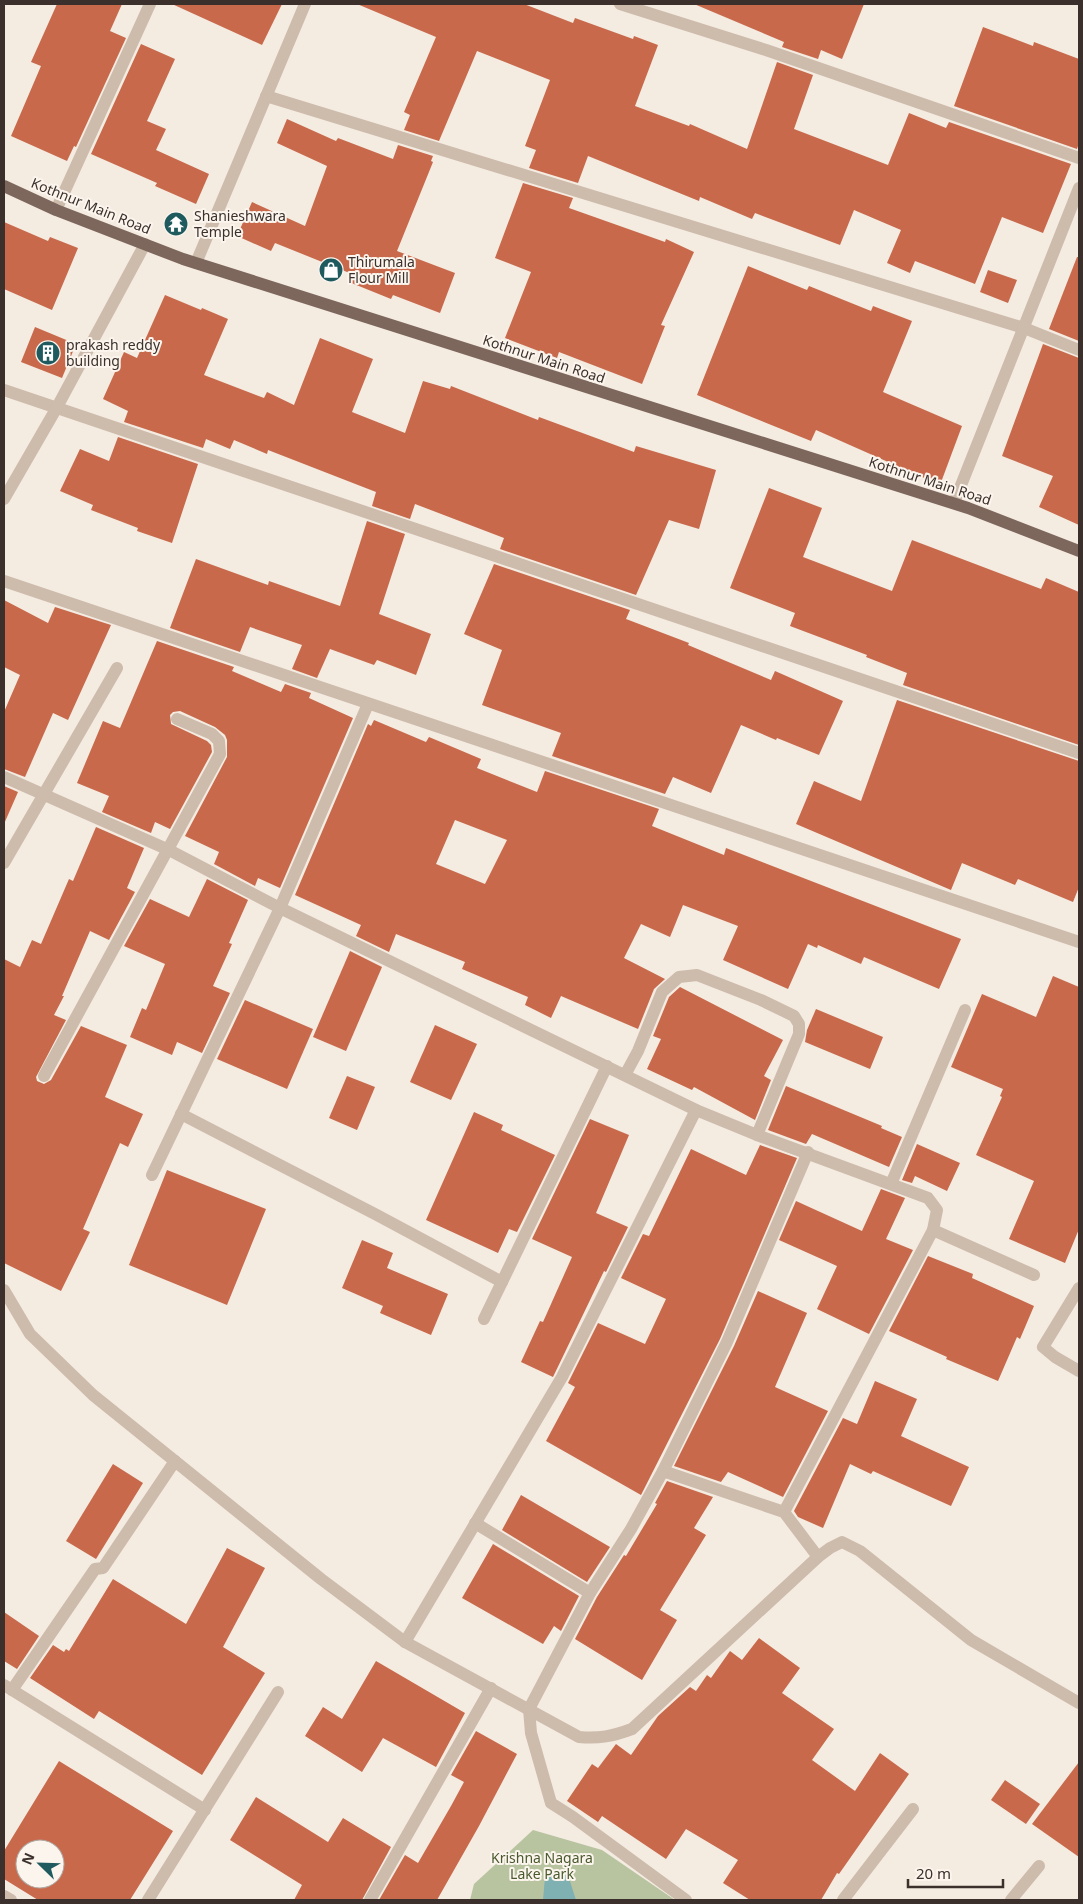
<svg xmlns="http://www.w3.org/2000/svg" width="1083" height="1904" viewBox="0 0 1083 1904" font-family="'Noto Sans',sans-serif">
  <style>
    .green { fill: #b8c4a0 }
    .water { fill: #7fb0b2 }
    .building { fill: #c8694b; fill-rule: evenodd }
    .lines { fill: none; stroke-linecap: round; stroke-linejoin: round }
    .minor { stroke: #cdbbac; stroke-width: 12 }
    .major { stroke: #7d675c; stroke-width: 12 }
    .labels { text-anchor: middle; stroke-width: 4; stroke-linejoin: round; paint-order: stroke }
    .street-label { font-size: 14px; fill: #3b302b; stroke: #fbf5ee }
    .poi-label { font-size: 14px; fill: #3b302b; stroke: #fbf5ee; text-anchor: start }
    .park-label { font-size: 14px; fill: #4a5a2e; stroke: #fbf5ee }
  </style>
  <rect width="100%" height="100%" fill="#f4ebe1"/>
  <polygon class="green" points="533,1830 602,1850 675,1900 470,1900 474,1884"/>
  <polygon class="water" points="568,1875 576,1900 543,1900 545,1877"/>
  <g class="building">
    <polygon points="57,4 122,4 110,31 126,38 76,147 74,146 67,161 11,136 41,66 31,62"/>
    <polygon points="172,4 282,4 262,45"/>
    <polygon points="357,4 524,4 573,23 575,18 633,39 634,36 658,45 635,106 689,126 690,124 747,149 777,62 813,75 794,129 888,165 909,113 946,128 949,122 1071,164 1043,233 1002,217 975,284 915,261 910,273 887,263 901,230 854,210 840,245 755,213 752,219 700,197 699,201 588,156 578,183 529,168 536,150 525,146 550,80 477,51 439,141 404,130 410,115 404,112 436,37"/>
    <polygon points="694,4 864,4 842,59 821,50 818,59 782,47 784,42"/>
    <polygon points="983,27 1033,46 1034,42 1079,59 1079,143 1077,149 954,106"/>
    <polygon points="141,44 175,59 147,121 166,129 156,150 209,174 196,204 155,186 157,183 91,154"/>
    <polygon points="287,119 336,141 338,138 393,159 398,145 433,156 431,161 433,162 397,251 455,273 440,313 393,295 391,299 349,282 352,274 275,243 271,251 237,236 252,202 305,226 327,166 277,143"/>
    <polygon points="523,183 573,198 569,208 665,242 666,239 694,252 661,325 665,326 642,384 559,352 557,358 505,338 531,272 495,258"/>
    <polygon points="4,222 48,241 50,237 78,248 52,310 4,289"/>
    <polygon points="1077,257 1079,257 1079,341 1049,329"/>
    <polygon points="748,266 807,290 809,286 871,311 873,306 912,321 883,392 962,426 940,485 816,430 811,441 697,395"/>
    <polygon points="988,270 1017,280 1008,303 980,292"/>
    <polygon points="165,295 201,310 202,308 228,319 204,375 264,398 267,392 294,405 320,338 373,359 352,412 405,433 423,381 450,389 451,386 538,420 539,417 634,452 636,446 716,470 699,529 669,520 636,595 500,549 504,538 415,504 410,519 372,506 376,492 268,450 267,454 234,440 230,449 206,439 203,448 124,422 128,411 103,399 124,352 137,358"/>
    <polygon points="35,327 76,344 62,378 21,362"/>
    <polygon points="1043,344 1079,358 1079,525 1039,507 1053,476 1002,456"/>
    <polygon points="118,437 198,464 172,543 137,531 138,528 91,510 93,505 60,491 80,449 109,461"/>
    <polygon points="769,488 822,508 803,557 892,591 912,540 1041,589 1046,578 1079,592 1079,745 903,685 907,673 866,657 867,655 790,626 795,613 730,588"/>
    <polygon points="367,521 405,534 379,614 431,634 416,675 377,660 374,665 330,649 317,678 292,669 302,645 250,627 240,652 170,628 196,559 268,585 269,581 340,606"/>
    <polygon points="494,564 630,610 626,619 689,643 688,645 771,680 775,671 843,701 819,755 777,738 776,740 741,725 711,793 673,777 665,794 552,756 561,733 482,705 502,650 464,634"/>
    <polygon points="4,600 48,623 55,607 111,625 68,720 53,713 25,777 4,769 4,712 20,675 4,667"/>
    <polygon points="157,641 234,667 232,671 281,692 285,684 311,693 309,698 353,718 280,888 258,878 255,886 214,864 219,852 185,836 227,757 227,740 225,735 215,727 180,711 173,712 170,715 171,724 207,741 211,745 212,752 170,829 155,822 151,833 102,812 109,796 77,783 103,721 120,728"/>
    <polygon points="897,700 1079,761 1079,887 1073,902 1018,879 1015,885 962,863 951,890 796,824 814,781 861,801"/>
    <path d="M374,720L426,742L429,737L481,759L477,768L537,792L545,771L659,809L652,826L724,855L726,848L961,939L939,989L864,957L861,964L818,945L817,948L808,944L788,989L723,960L738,926L683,905L670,937L641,924L624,958L665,979L654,989L638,1029L561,996L551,1018L525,1005L528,997L462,969L465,962L396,934L389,952L356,936L361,925L295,895L368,724L371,726ZM455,820L507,840L485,884L436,864Z"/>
    <polygon points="4,786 18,792 4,824"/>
    <polygon points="96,827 144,848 127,888 135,892 109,940 90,931 62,996 64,996 54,1015 66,1020 36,1077 37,1081 44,1084 51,1080 81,1026 127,1045 105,1097 143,1114 128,1147 120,1143 83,1229 90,1232 61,1291 4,1263 4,959 20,967 32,940 41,944 69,879 73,881"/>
    <polygon points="207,879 248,900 229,943 232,944 213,986 230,993 202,1053 177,1042 172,1055 130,1037 142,1008 146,1010 165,964 124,946 150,899 189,917"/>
    <polygon points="350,951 382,967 346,1051 313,1037"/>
    <polygon points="1053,976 1079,987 1079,1229 1065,1263 1009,1239 1034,1181 976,1155 1002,1097 1000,1096 1003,1089 951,1067 982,994 1036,1017"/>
    <polygon points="680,987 783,1040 764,1076 771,1080 755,1120 694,1087 692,1090 647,1069 661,1039 653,1036 669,997"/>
    <polygon points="245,1000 313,1029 287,1089 217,1059"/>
    <polygon points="816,1009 883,1037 870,1069 805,1042 807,1030"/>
    <polygon points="435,1025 477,1044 451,1100 410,1082"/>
    <polygon points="347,1076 375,1087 357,1130 329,1118"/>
    <polygon points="786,1086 882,1126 881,1128 902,1137 889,1167 812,1134 806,1144 768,1130"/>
    <polygon points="474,1112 503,1125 501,1130 555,1155 517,1232 509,1229 498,1253 426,1220"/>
    <polygon points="590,1119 629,1135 596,1213 628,1227 606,1272 604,1271 553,1377 521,1362 540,1321 543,1322 572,1257 532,1239"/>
    <polygon points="917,1144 960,1163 947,1191 915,1176 912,1183 902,1180"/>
    <polygon points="760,1145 797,1158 720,1339 641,1495 546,1441 575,1387 568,1383 598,1323 645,1344 666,1299 621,1278 643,1234 649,1236 691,1149 746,1175"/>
    <polygon points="167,1170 266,1209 227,1305 129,1265"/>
    <polygon points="881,1189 905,1198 886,1239 913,1250 869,1334 817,1309 837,1266 779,1240 796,1201 862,1231"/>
    <polygon points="362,1240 393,1253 387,1268 448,1294 431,1335 380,1313 383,1306 342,1288"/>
    <polygon points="928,1256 973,1274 972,1278 1034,1306 1020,1339 1017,1337 998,1381 946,1359 947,1357 889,1331"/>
    <polygon points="758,1291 807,1313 775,1387 828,1411 783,1497 728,1472 721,1482 674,1466 734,1346"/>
    <polygon points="875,1381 917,1399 901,1436 969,1467 951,1506 873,1471 871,1474 850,1464 823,1528 798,1517 794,1511 795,1509 843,1418 857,1424"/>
    <polygon points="113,1464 143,1483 96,1559 66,1541"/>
    <polygon points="667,1481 713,1497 694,1528 706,1535 660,1610 677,1620 642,1680 575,1639 597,1597 624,1555 626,1556 657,1504 655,1503"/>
    <polygon points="521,1495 610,1547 587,1582 502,1530"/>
    <polygon points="493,1544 579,1596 561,1631 554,1626 543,1644 462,1598"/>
    <polygon points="227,1548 265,1568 223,1647 265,1673 202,1775 99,1711 94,1719 30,1678 53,1645 64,1652 66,1649 69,1651 113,1579 186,1624"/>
    <polygon points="4,1612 39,1636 17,1669 4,1661"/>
    <polygon points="759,1638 800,1668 782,1693 834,1729 812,1760 855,1791 880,1753 909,1774 839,1874 837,1873 821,1900 750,1900 723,1883 738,1860 686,1829 666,1859 602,1816 598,1822 567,1801 592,1764 598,1768 616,1744 631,1755 658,1716 690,1687 696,1691 707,1675 711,1678 730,1651 742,1660"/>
    <polygon points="376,1661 465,1713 436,1767 383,1738 362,1772 305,1736 323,1707 342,1719"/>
    <polygon points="476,1731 517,1754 479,1826 437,1900 379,1900 405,1855 418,1863 451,1806 464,1782 451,1775"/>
    <path d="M59,1761L173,1831L130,1900H38L4,1879V1851ZM25,1849H55V1879H25Z"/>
    <polygon points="1079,1762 1079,1857 1032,1824"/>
    <polygon points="1005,1780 1040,1804 1026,1824 991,1800"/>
    <polygon points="256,1797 328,1842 343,1818 391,1847 362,1900 294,1900 302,1885 230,1840"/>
  </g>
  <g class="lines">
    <g class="minor">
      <polyline points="620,4 766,50 1079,158"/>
      <polyline points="266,96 1024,328 1079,350"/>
      <polyline points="56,210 150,4"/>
      <polyline points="196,263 305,4"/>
      <polyline points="4,390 1079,753"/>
      <polyline points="4,499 56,409 145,244"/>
      <polyline points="954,503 1079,188"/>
      <polyline points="4,581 1079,942"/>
      <polyline points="4,777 169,850 280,908 696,1110 757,1135 928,1198 937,1210 933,1230 784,1512"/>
      <polyline points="4,863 117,668"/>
      <polyline points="625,1075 638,1051 662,992 679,977 697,975 761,1000 794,1016 799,1024 799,1034 757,1135"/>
      <polyline points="44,1076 220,754 219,741 212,734 177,719"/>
      <polyline points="181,1114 375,1214 502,1282"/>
      <polyline points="152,1175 280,908 368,704"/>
      <polyline points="891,1184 965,1010"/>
      <polyline points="933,1230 1034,1275"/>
      <polyline points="1079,1288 1043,1347 1055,1357 1079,1371"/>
      <path d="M4,1290L30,1334L93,1395L321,1579L405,1642L579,1737C599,1739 613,1736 632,1729L818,1557L830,1548L842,1542L860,1551L971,1640L1079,1703"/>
      <polyline points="484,1319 607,1066"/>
      <polyline points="663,1471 784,1512 818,1557"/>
      <polyline points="475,1523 590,1593"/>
      <polyline points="405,1642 562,1377 696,1110"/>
      <polyline points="4,1685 205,1810"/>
      <polyline points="12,1690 95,1569 103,1568 175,1461"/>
      <polyline points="4,1896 11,1900"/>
      <polyline points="148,1900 278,1692"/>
      <polyline points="370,1900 491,1688"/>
      <polyline points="686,1900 573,1817 551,1803 531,1733 529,1709 590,1593 631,1529 663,1471 727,1342 808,1152"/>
      <polyline points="843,1900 913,1809"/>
      <polyline points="1011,1900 1039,1866"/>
    </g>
    <polyline class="major" points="4,186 56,210 183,259 968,508 1079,551"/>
  </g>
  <defs>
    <symbol id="temple-disc" viewBox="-11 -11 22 22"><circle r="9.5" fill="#1f5a5e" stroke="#fbf5ee"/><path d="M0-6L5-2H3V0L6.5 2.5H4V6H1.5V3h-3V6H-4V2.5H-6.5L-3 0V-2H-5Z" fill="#fff"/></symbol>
    <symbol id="shop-disc" viewBox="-11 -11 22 22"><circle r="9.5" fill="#1f5a5e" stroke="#fbf5ee"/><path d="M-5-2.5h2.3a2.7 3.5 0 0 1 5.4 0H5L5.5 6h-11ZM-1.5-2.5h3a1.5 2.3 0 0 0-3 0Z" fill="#fff"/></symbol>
    <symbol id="building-disc" viewBox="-11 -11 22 22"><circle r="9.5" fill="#1f5a5e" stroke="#fbf5ee"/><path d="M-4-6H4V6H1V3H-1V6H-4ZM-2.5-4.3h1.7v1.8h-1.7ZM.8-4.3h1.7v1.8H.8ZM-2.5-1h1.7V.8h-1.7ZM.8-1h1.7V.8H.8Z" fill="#fff"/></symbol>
  </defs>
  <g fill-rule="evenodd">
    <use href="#temple-disc" x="162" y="210" width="28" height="28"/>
    <use href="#shop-disc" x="317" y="256" width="28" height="28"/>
    <use href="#building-disc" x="34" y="339" width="28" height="28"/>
  </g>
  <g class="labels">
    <g class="street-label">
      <text transform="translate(91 206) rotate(22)" y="5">Kothnur Main Road</text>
      <text transform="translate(544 359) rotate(18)" y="5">Kothnur Main Road</text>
      <text transform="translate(930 481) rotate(18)" y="5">Kothnur Main Road</text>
    </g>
    <g class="poi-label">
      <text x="194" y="221">Shanieshwara<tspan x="194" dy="16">Temple</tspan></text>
      <text x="348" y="267">Thirumala<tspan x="348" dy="16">Flour Mill</tspan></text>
      <text x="66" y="350">prakash reddy<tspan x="66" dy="16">building</tspan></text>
    </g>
    <g class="park-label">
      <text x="542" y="1863">Krishna Nagara<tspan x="542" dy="16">Lake Park</tspan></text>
    </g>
  </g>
  <rect width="1083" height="1904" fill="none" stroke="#3b302b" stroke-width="10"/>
  <g transform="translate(40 1864) rotate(293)"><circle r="24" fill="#fbf5ee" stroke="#aea6a0"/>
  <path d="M0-4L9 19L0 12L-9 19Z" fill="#1f5a5e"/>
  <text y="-8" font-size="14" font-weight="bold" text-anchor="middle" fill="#3b302b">N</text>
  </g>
  <path d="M908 1879v8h95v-8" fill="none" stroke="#3b302b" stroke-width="2.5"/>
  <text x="916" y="1879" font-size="15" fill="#3b302b" stroke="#fbf5ee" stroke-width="4" paint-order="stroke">20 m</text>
</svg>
